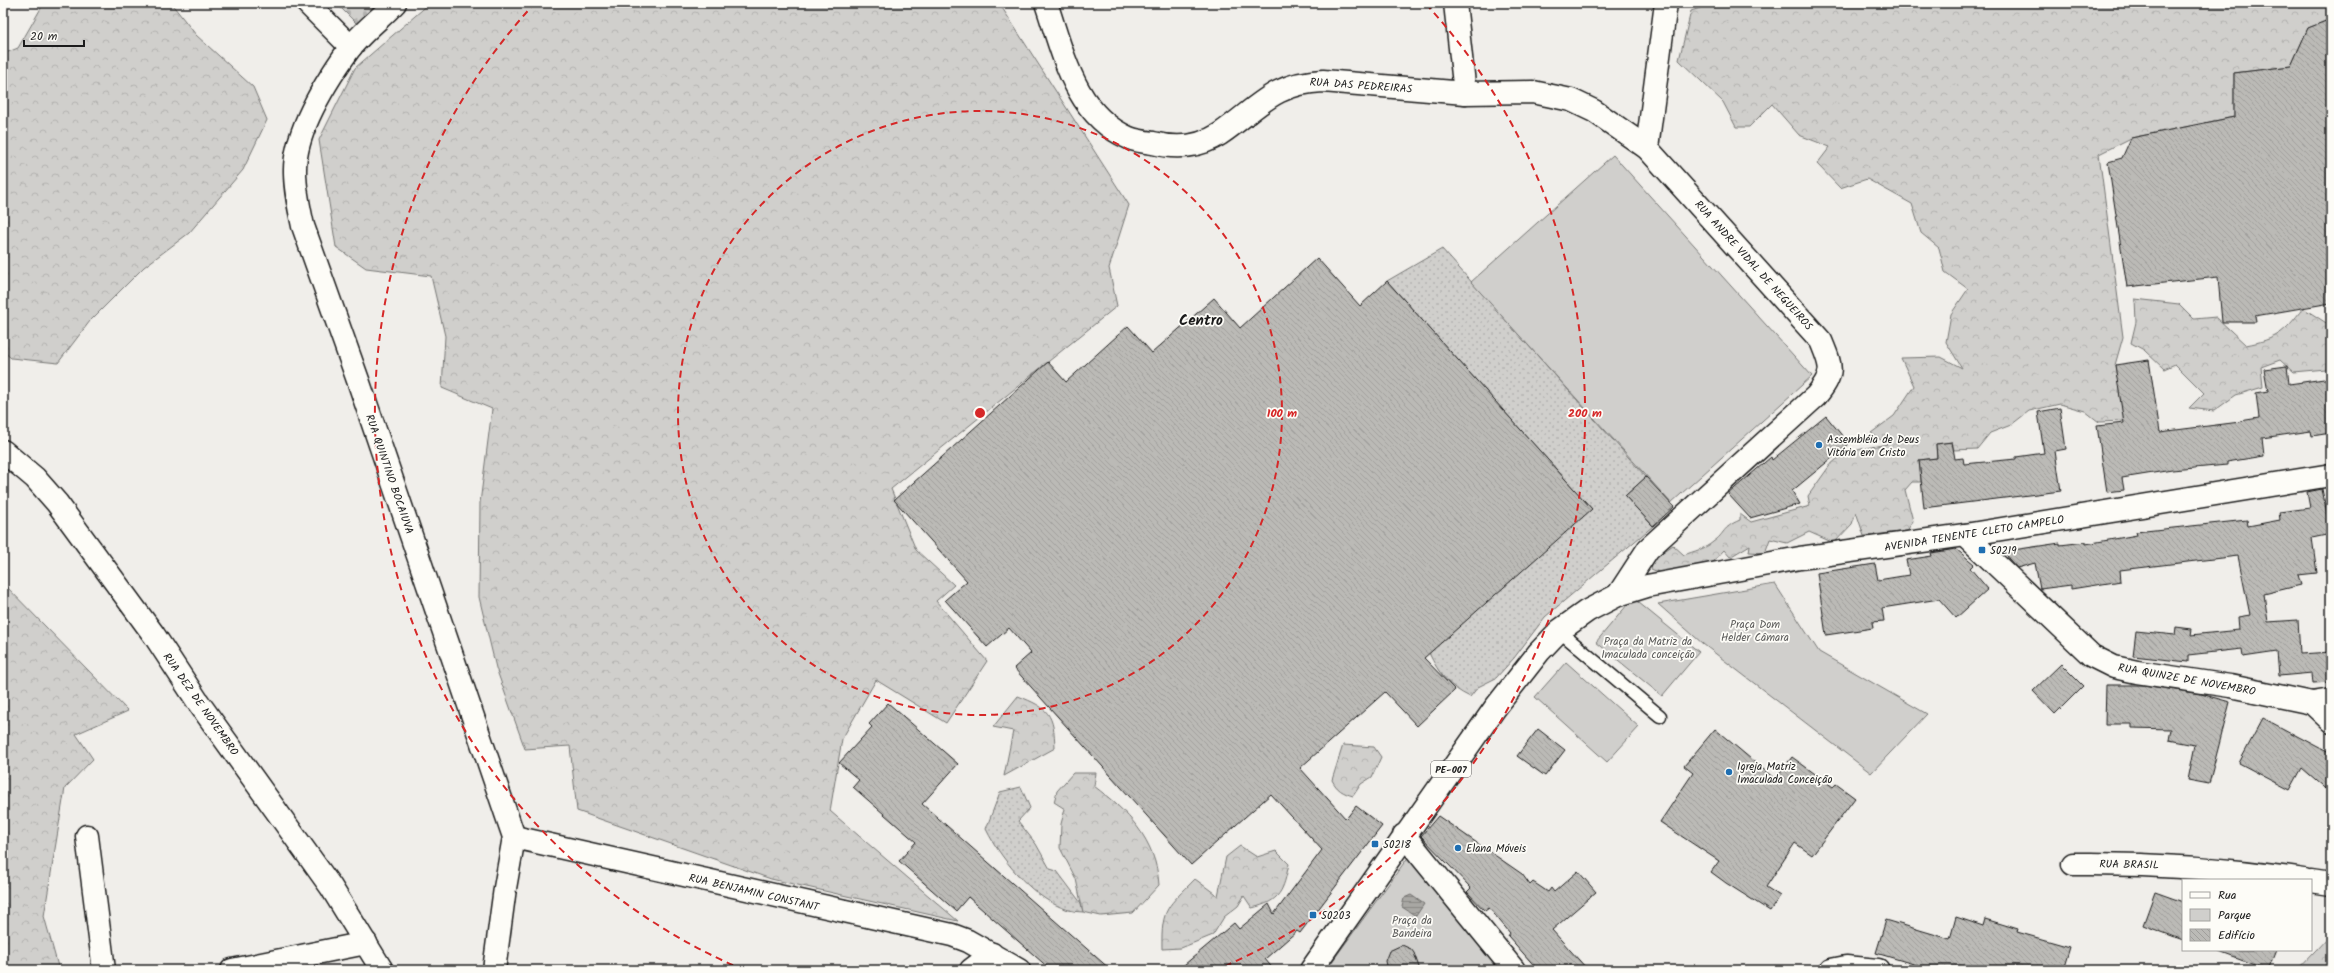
<svg xmlns="http://www.w3.org/2000/svg" width="2334" height="973" viewBox="0 0 2334 973" font-family="Kalam,sans-serif">
  <style>
    .grass { fill: url(#grass-dots); stroke: #767674 }
    .forest { fill: url(#forest-crowns); stroke: #767674 }
    .cemetery { fill: url(#cemetery-stones); stroke: #767674 }
    .park { fill: #d0cfcc; stroke: #767674 }
    .water { fill: url(#water-rules); stroke: #706f6d }
    .building { fill: url(#building-back-hatch); stroke: #1c1c1c }
    .lines { fill: none; stroke-linecap: round; stroke-linejoin: round }
    .service-casing { stroke: #1c1c1c; stroke-width: 15 }
    .minor-casing { stroke: #1c1c1c; stroke-width: 25 }
    .tertiary-casing { stroke: #1c1c1c; stroke-width: 25 }
    .secondary-casing { stroke: #1c1c1c; stroke-width: 25 }
    .primary-casing { stroke: #1c1c1c; stroke-width: 25 }
    .service { stroke: #fdfcf7; stroke-width: 12 }
    .minor { stroke: #fdfcf7; stroke-width: 22 }
    .tertiary { stroke: #fdfcf7; stroke-width: 22 }
    .secondary { stroke: #fdfcf7; stroke-width: 22 }
    .primary { stroke: #fdfcf7; stroke-width: 22 }
    .ring { fill: none; stroke: #d62828; stroke-width: 2; stroke-dasharray: 7 5 }
    .poi-dot { fill: #1f6fb2; stroke: #fdfcf7; stroke-width: 1.5 }
    .labels { text-anchor: middle; stroke-width: 3.5; stroke-linejoin: round; paint-order: stroke }
    .shield { fill: #fdfcf7; stroke: #605f5e; stroke-width: 1 }
    .shield-label { font-size: 10px; font-weight: bold; fill: #1c1c1c }
    .street-label { font-size: 11px; fill: #1c1c1c; stroke: #fdfcf7 }
    .poi-label { font-size: 11px; fill: #1c1c1c; stroke: #fdfcf7; text-anchor: start }
    .park-label { font-size: 11px; fill: #5b5b5a; stroke: #fdfcf7 }
    .district-label { font-size: 15px; font-weight: bold; fill: #1c1c1c; stroke: #fdfcf7 }
    .centre { fill: #d62828; stroke: #fdfcf7; stroke-width: 2 }
    .ring-label { font-size: 12px; text-anchor: middle; font-weight: bold; fill: #d62828; stroke: #fdfcf7; stroke-width: 3.5; stroke-linejoin: round; paint-order: stroke }
  </style>
  <defs>
    <pattern id="grass-dots" width="8" height="8" patternUnits="userSpaceOnUse"><rect width="8" height="8" fill="#d0cfcc"/><path d="M2 2h.1M6 6h.1" fill="none" stroke="#b2b1af" stroke-width="1.8" stroke-linecap="round"/></pattern>
    <pattern id="forest-crowns" width="20" height="18" patternUnits="userSpaceOnUse"><rect width="20" height="18" fill="#d0cfcc"/><path d="M2 6a3 3 0 1 1 6 0M12 15a3 3 0 1 1 6 0" fill="none" stroke="#b2b1af"/></pattern>
    <pattern id="cemetery-stones" width="16" height="16" patternUnits="userSpaceOnUse"><rect width="16" height="16" fill="#d0cfcc"/><path d="M2 7V4a2 2 0 0 1 4 0v3zM10 15v-3a2 2 0 0 1 4 0v3z" fill="#b2b1af"/></pattern>
    <pattern id="water-rules" width="6" height="5" patternUnits="userSpaceOnUse"><rect width="6" height="5" fill="#a8a7a3"/><path d="M0 2.5h6" fill="none" stroke="#888784"/></pattern>
    <pattern id="building-back-hatch" width="6" height="6" patternUnits="userSpaceOnUse"><rect width="6" height="6" fill="#bbbab6"/><path d="M-1 5l2 2M0 0l6 6M5-1l2 2" fill="none" stroke="#a09f9c"/></pattern>
  </defs>
  <rect width="100%" height="100%" fill="#f0eeea"/>
  <filter id="ink" filterUnits="userSpaceOnUse"><feTurbulence type="fractalNoise" baseFrequency=".025" numOctaves="2"/><feDisplacementMap in="SourceGraphic" scale="8" xChannelSelector="R" yChannelSelector="G"/><feConvolveMatrix kernelMatrix="1 2 1 2 8 2 1 2 1" color-interpolation-filters="sRGB"/></filter>
  <g filter="url(#ink)">
    <g class="grass">
      <path d="M1442,249L1646,477L1625,496L1653,526L1545,617L1514,658L1496,678L1478,687L1470,697C1449,687 1439,674 1429,653L1591,508L1387,281Z"/>
      <path d="M1021,787L1030,808L1018,821L1036,844L1050,869L1057,871L1081,903L1083,912C1043,912 1002,862 986,829L1000,792Z"/>
    </g>
    <g class="forest">
      <polygon points="44,3 171,3 196,35 253,87 267,120 243,170 189,233 144,267 90,321 58,363 11,358 3,351 3,54 18,48"/>
      <polygon points="430,3 999,3 1129,205 1109,268 1117,306 891,489 916,550 954,585 936,601 987,661 946,723 876,680 842,739 830,811 958,921 771,879 577,811 570,746 525,749 496,668 479,597 480,503 492,409 442,388 445,336 431,276 366,268 336,247 319,140 355,68"/>
      <path d="M1715,3H2331V19L2308,28L2291,66L2234,73V117L2131,138L2099,154L2123,337L2115,365L2124,421L2099,422L2085,411L2060,404L2029,411L2011,425L1990,433L1977,449L1954,450L1952,442L1936,444L1937,458L1919,460L1921,482H1912L1905,490L1913,521L1907,531L1864,536L1856,512L1852,524L1834,543L1809,532L1787,543L1770,539L1765,553L1749,552L1750,545L1730,557L1724,550L1713,562L1665,575L1651,569L1653,559L1673,545L1684,555C1694,551 1705,549 1713,542C1726,533 1721,528 1740,520V514L1751,522L1810,506L1808,496C1815,487 1821,477 1828,468C1841,450 1868,448 1887,444L1871,433L1894,416L1914,386L1901,358L1941,357L1962,368L1946,342L1951,314L1968,289L1945,272L1939,248L1921,233L1912,204L1867,179L1840,188L1817,164L1830,147L1799,135L1772,104L1749,127H1736L1723,102L1679,60L1691,11Z"/>
      <path d="M2135,299L2179,304L2194,319L2216,317L2246,345C2277,339 2284,333 2303,308L2331,326V340L2326,369L2293,372L2280,360L2261,367L2263,387L2236,395L2214,411L2189,408L2204,393L2175,364L2164,369L2144,350L2131,343L2136,322Z"/>
      <polygon points="3,583 128,711 76,734 93,759 65,788 44,916 59,970 3,970"/>
      <path d="M1018,696C1049,708 1054,714 1055,748L1004,776L1013,731L993,727Z"/>
      <path d="M1343,745L1374,747L1381,757L1372,777L1361,784L1353,796C1343,793 1337,790 1332,780Z"/>
      <path d="M1073,773H1096L1094,786C1128,812 1156,839 1159,885L1133,913L1101,916L1083,912L1076,879L1060,848L1061,824L1065,809L1054,802L1057,791Z"/>
      <path d="M1240,846L1257,857L1276,851L1289,864C1283,891 1281,901 1252,908L1244,896L1238,906L1224,917L1213,935L1181,948L1162,949C1161,907 1168,907 1195,879L1218,896L1226,857Z"/>
      <polygon points="2331,935 2331,970 2298,970"/>
    </g>
    <polygon class="cemetery" points="336,3 379,3 357,24"/>
    <g class="park">
      <polygon points="1613,155 1812,376 1671,503 1471,282"/>
      <polygon points="1775,584 1819,652 1927,714 1871,773 1703,644 1658,604"/>
      <polygon points="1633,598 1699,652 1662,696 1596,642"/>
      <polygon points="1566,662 1639,727 1607,762 1535,697"/>
      <polygon points="1409,856 1509,970 1326,970"/>
    </g>
    <polygon class="water" points="1411,895 1424,904 1416,916 1402,907 1404,898"/>
    <g class="building">
      <polygon points="2331,19 2331,303 2255,316 2256,322 2222,322 2218,277 2127,287 2108,162 2122,158 2131,138 2234,117 2234,73 2291,66 2308,28"/>
      <polygon points="1317,258 1360,306 1387,281 1592,509 1424,658 1455,690 1417,726 1385,692 1300,768 1346,819 1356,806 1382,826 1300,933 1297,931 1265,959 1274,970 1178,970 1234,923 1239,929 1269,904 1274,914 1322,850 1271,794 1191,865 1014,668 1031,653 1009,628 987,647 945,600 967,581 894,500 1048,362 1066,382 1128,326 1152,353 1214,298 1240,328"/>
      <polygon points="2149,360 2160,432 2240,422 2240,421 2259,418 2256,393 2268,391 2264,369 2287,366 2289,384 2331,378 2331,433 2312,436 2311,431 2262,438 2264,456 2227,462 2227,465 2172,470 2122,478 2124,490 2107,492 2097,426 2124,423 2115,365"/>
      <polygon points="2060,408 2066,449 2055,451 2061,491 1924,508 1919,460 1937,458 1936,444 1952,442 1955,459 1963,458 1964,464 2016,459 2016,457 2044,453 2038,412"/>
      <polygon points="1826,416 1849,444 1792,491 1800,504 1750,518 1728,494 1771,457 1772,460"/>
      <polygon points="1646,477 1674,507 1653,526 1625,496"/>
      <polygon points="2322,489 2331,534 2312,538 2317,573 2298,575 2301,585 2264,594 2268,622 2298,620 2300,654 2331,652 2331,682 2313,683 2312,673 2279,676 2277,652 2243,657 2242,649 2188,655 2188,662 2133,656 2136,631 2175,635 2176,627 2192,629 2191,635 2239,630 2238,617 2250,615 2238,556 2120,570 2121,581 2071,589 2071,585 2040,589 2035,563 2017,568 2008,558 2006,551 2060,543 2060,545 2086,542 2086,544 2137,535 2136,532 2247,520 2248,526 2280,520 2279,512 2310,508 2307,492"/>
      <polygon points="1956,549 1974,564 1970,568 1988,589 1956,618 1939,599 1882,608 1884,621 1872,622 1873,628 1826,635 1817,573 1875,564 1878,580 1909,575 1906,560 1932,556 1931,553"/>
      <polygon points="2061,664 2083,686 2055,714 2033,691"/>
      <polygon points="2106,685 2143,685 2201,694 2230,702 2209,784 2188,780 2195,745 2169,740 2171,729 2132,728 2132,724 2105,724"/>
      <polygon points="888,703 958,764 922,804 1111,970 1051,970 968,897 956,911 899,861 916,842 853,787 859,780 839,763 872,727 869,724"/>
      <polygon points="2263,718 2331,754 2331,793 2302,768 2290,790 2239,763"/>
      <polygon points="1538,729 1565,750 1545,776 1517,756"/>
      <polygon points="1715,729 1775,779 1792,757 1833,787 1836,784 1855,798 1812,855 1795,843 1766,887 1780,896 1770,911 1726,883 1711,872 1719,861 1660,822 1693,773 1684,766"/>
      <polygon points="1438,816 1522,874 1530,885 1533,882 1548,892 1551,888 1554,892 1578,871 1596,892 1552,930 1588,970 1538,970 1508,936 1510,933 1489,908 1485,911 1467,892 1471,888 1421,836"/>
      <polygon points="2155,892 2183,902 2183,940 2143,925"/>
      <polygon points="1956,917 1983,926 1985,919 2018,929 2017,932 2070,947 2063,970 1934,970 1876,953 1886,920 1950,939"/>
      <polygon points="1402,945 1411,949 1414,953 1420,970 1387,970 1385,961 1389,951"/>
      <polygon points="2220,950 2276,950 2268,970 2219,952"/>
    </g>
    <g class="lines">
      <defs>
        <polyline id="service" points="1559,631 1660,716"/>
        <g id="minor">
          <polyline points="307,3 351,47"/>
          <path d="M395,3C381,18 362,32 350,48C327,80 294,131 295,172C295,190 299,208 303,226L359,383L514,837L505,888L494,970"/>
          <path d="M1046,3C1063,53 1075,115 1129,138C1137,141 1145,142 1153,143C1176,149 1200,147 1220,134C1258,108 1273,83 1323,81L1465,93L1533,92L1571,100L1594,111L1647,148L1821,341C1832,368 1835,372 1816,396L1648,549L1618,595"/>
          <polyline points="1455,3 1465,93"/>
          <polyline points="1647,148 1666,3"/>
          <polyline points="2312,703 2331,700"/>
          <polyline points="1404,835 1514,970"/>
          <polyline points="87,836 104,970"/>
          <polyline points="514,837 952,935 968,941 1019,970"/>
          <path d="M2073,864C2153,863 2225,868 2304,880"/>
          <polyline points="2311,881 2331,884"/>
          <polyline points="232,970 366,943"/>
          <polyline points="971,970 992,954"/>
          <polyline points="1831,970 1846,967 1878,970"/>
        </g>
        <polyline id="tertiary" points="1965,535 2092,656 2114,667 2137,672 2230,686 2312,703 2331,721"/>
        <polyline id="secondary" points="3,451 35,478 57,503 154,635 198,702 331,887 382,970"/>
        <polyline id="primary" points="1311,970 1495,708 1539,652 1559,631 1587,611 1618,595 1647,586 1800,558 1965,535 2331,475"/>
      </defs>
      <use href="#service" class="service-casing"/>
      <use href="#minor" class="minor-casing"/>
      <use href="#tertiary" class="tertiary-casing"/>
      <use href="#secondary" class="secondary-casing"/>
      <use href="#primary" class="primary-casing"/>
      <use href="#service" class="service"/>
      <use href="#minor" class="minor"/>
      <use href="#tertiary" class="tertiary"/>
      <use href="#secondary" class="secondary"/>
      <use href="#primary" class="primary"/>
    </g>
  </g>
  <g class="ring">
    <circle cx="980" cy="413" r="302"/>
    <path d="M744 970A605 605 0 0 1 534 4M1426 4A605 605 0 0 1 1216 970"/>
  </g>
  <g class="poi-dot">
    <circle cx="1819" cy="445" r="4"/>
    <rect x="1978" y="546" width="8" height="8" rx="2"/>
    <circle cx="1729" cy="772" r="4"/>
    <rect x="1371" y="840" width="8" height="8" rx="2"/>
    <circle cx="1458" cy="848" r="4"/>
    <rect x="1309" y="911" width="8" height="8" rx="2"/>
  </g>
  <g class="labels">
    <rect class="shield" x="1431" y="761" width="40" height="16" rx="3"/>
    <g class="shield-label">
      <text x="1451" y="773">PE-007</text>
    </g>
    <g class="street-label">
      <text transform="translate(1361 85) rotate(4)" y="4">RUA DAS PEDREIRAS</text>
      <text transform="translate(1754 265) rotate(48)" y="4">RUA ANDRE VIDAL DE NEGUEIROS</text>
      <text transform="translate(390 474) rotate(71)" y="4">RUA QUINTINO BOCAIUVA</text>
      <text transform="translate(1974 533) rotate(-9)" y="4">AVENIDA TENENTE CLETO CAMPELO</text>
      <text transform="translate(2187 679) rotate(10)" y="4">RUA QUINZE DE NOVEMBRO</text>
      <text transform="translate(201 704) rotate(55)" y="4">RUA DEZ DE NOVEMBRO</text>
      <text transform="translate(2129 864) rotate(1)" y="4">RUA BRASIL</text>
      <text transform="translate(754 892) rotate(13)" y="4">RUA BENJAMIN CONSTANT</text>
    </g>
    <g class="poi-label">
      <text x="1827" y="443">Assembléia de Deus<tspan x="1827" dy="13">Vitória em Cristo</tspan></text>
      <text x="1990" y="554">50219</text>
      <text x="1737" y="770">Igreja Matriz<tspan x="1737" dy="13">Imaculada Conceição</tspan></text>
      <text x="1383" y="848">50218</text>
      <text x="1466" y="852">Elana Móveis</text>
      <text x="1321" y="919">50203</text>
    </g>
    <g class="park-label">
      <text x="1755" y="628">Praça Dom<tspan x="1755" dy="13">Helder Câmara</tspan></text>
      <text x="1648" y="645">Praça da Matriz da<tspan x="1648" dy="13">Imaculada conceição</tspan></text>
      <text x="1412" y="924">Praça da<tspan x="1412" dy="13">Bandeira</tspan></text>
    </g>
    <g class="district-label">
      <text x="1201" y="325">Centro</text>
    </g>
  </g>
  <circle cx="980" cy="413" r="6" class="centre"/>
  <g class="ring-label">
    <text x="1282" y="417">100 m</text>
    <text x="1585" y="417">200 m</text>
  </g>
  <rect width="2334" height="973" fill="none" stroke="#fdfcf7" stroke-width="16"/>
  <rect x="8" y="8" width="2318" height="957" fill="none" stroke="#1c1c1c" stroke-width="1.5" filter="url(#ink)"/>
  <rect x="2182" y="879" width="130" height="72" fill="#fdfcf7" stroke="#a3a29f"/>
  <rect x="2190" y="892" width="20" height="6" fill="#fdfcf7" stroke="#a3a29f"/>
  <text x="2218" y="899" font-size="12" fill="#1c1c1c">Rua</text>
  <rect x="2190" y="909" width="20" height="12" fill="#d0cfcc" stroke="#a3a29f"/>
  <text x="2218" y="919" font-size="12" fill="#1c1c1c">Parque</text>
  <rect x="2190" y="929" width="20" height="12" fill="url(#building-back-hatch)" stroke="#a3a29f"/>
  <text x="2218" y="939" font-size="12" fill="#1c1c1c">Edifício</text>
  <path d="M24 40v6h60v-6" fill="none" stroke="#1c1c1c" stroke-width="2"/>
  <text x="30" y="40" font-size="12" fill="#1c1c1c" stroke="#fdfcf7" stroke-width="3" paint-order="stroke">20 m</text>
</svg>
